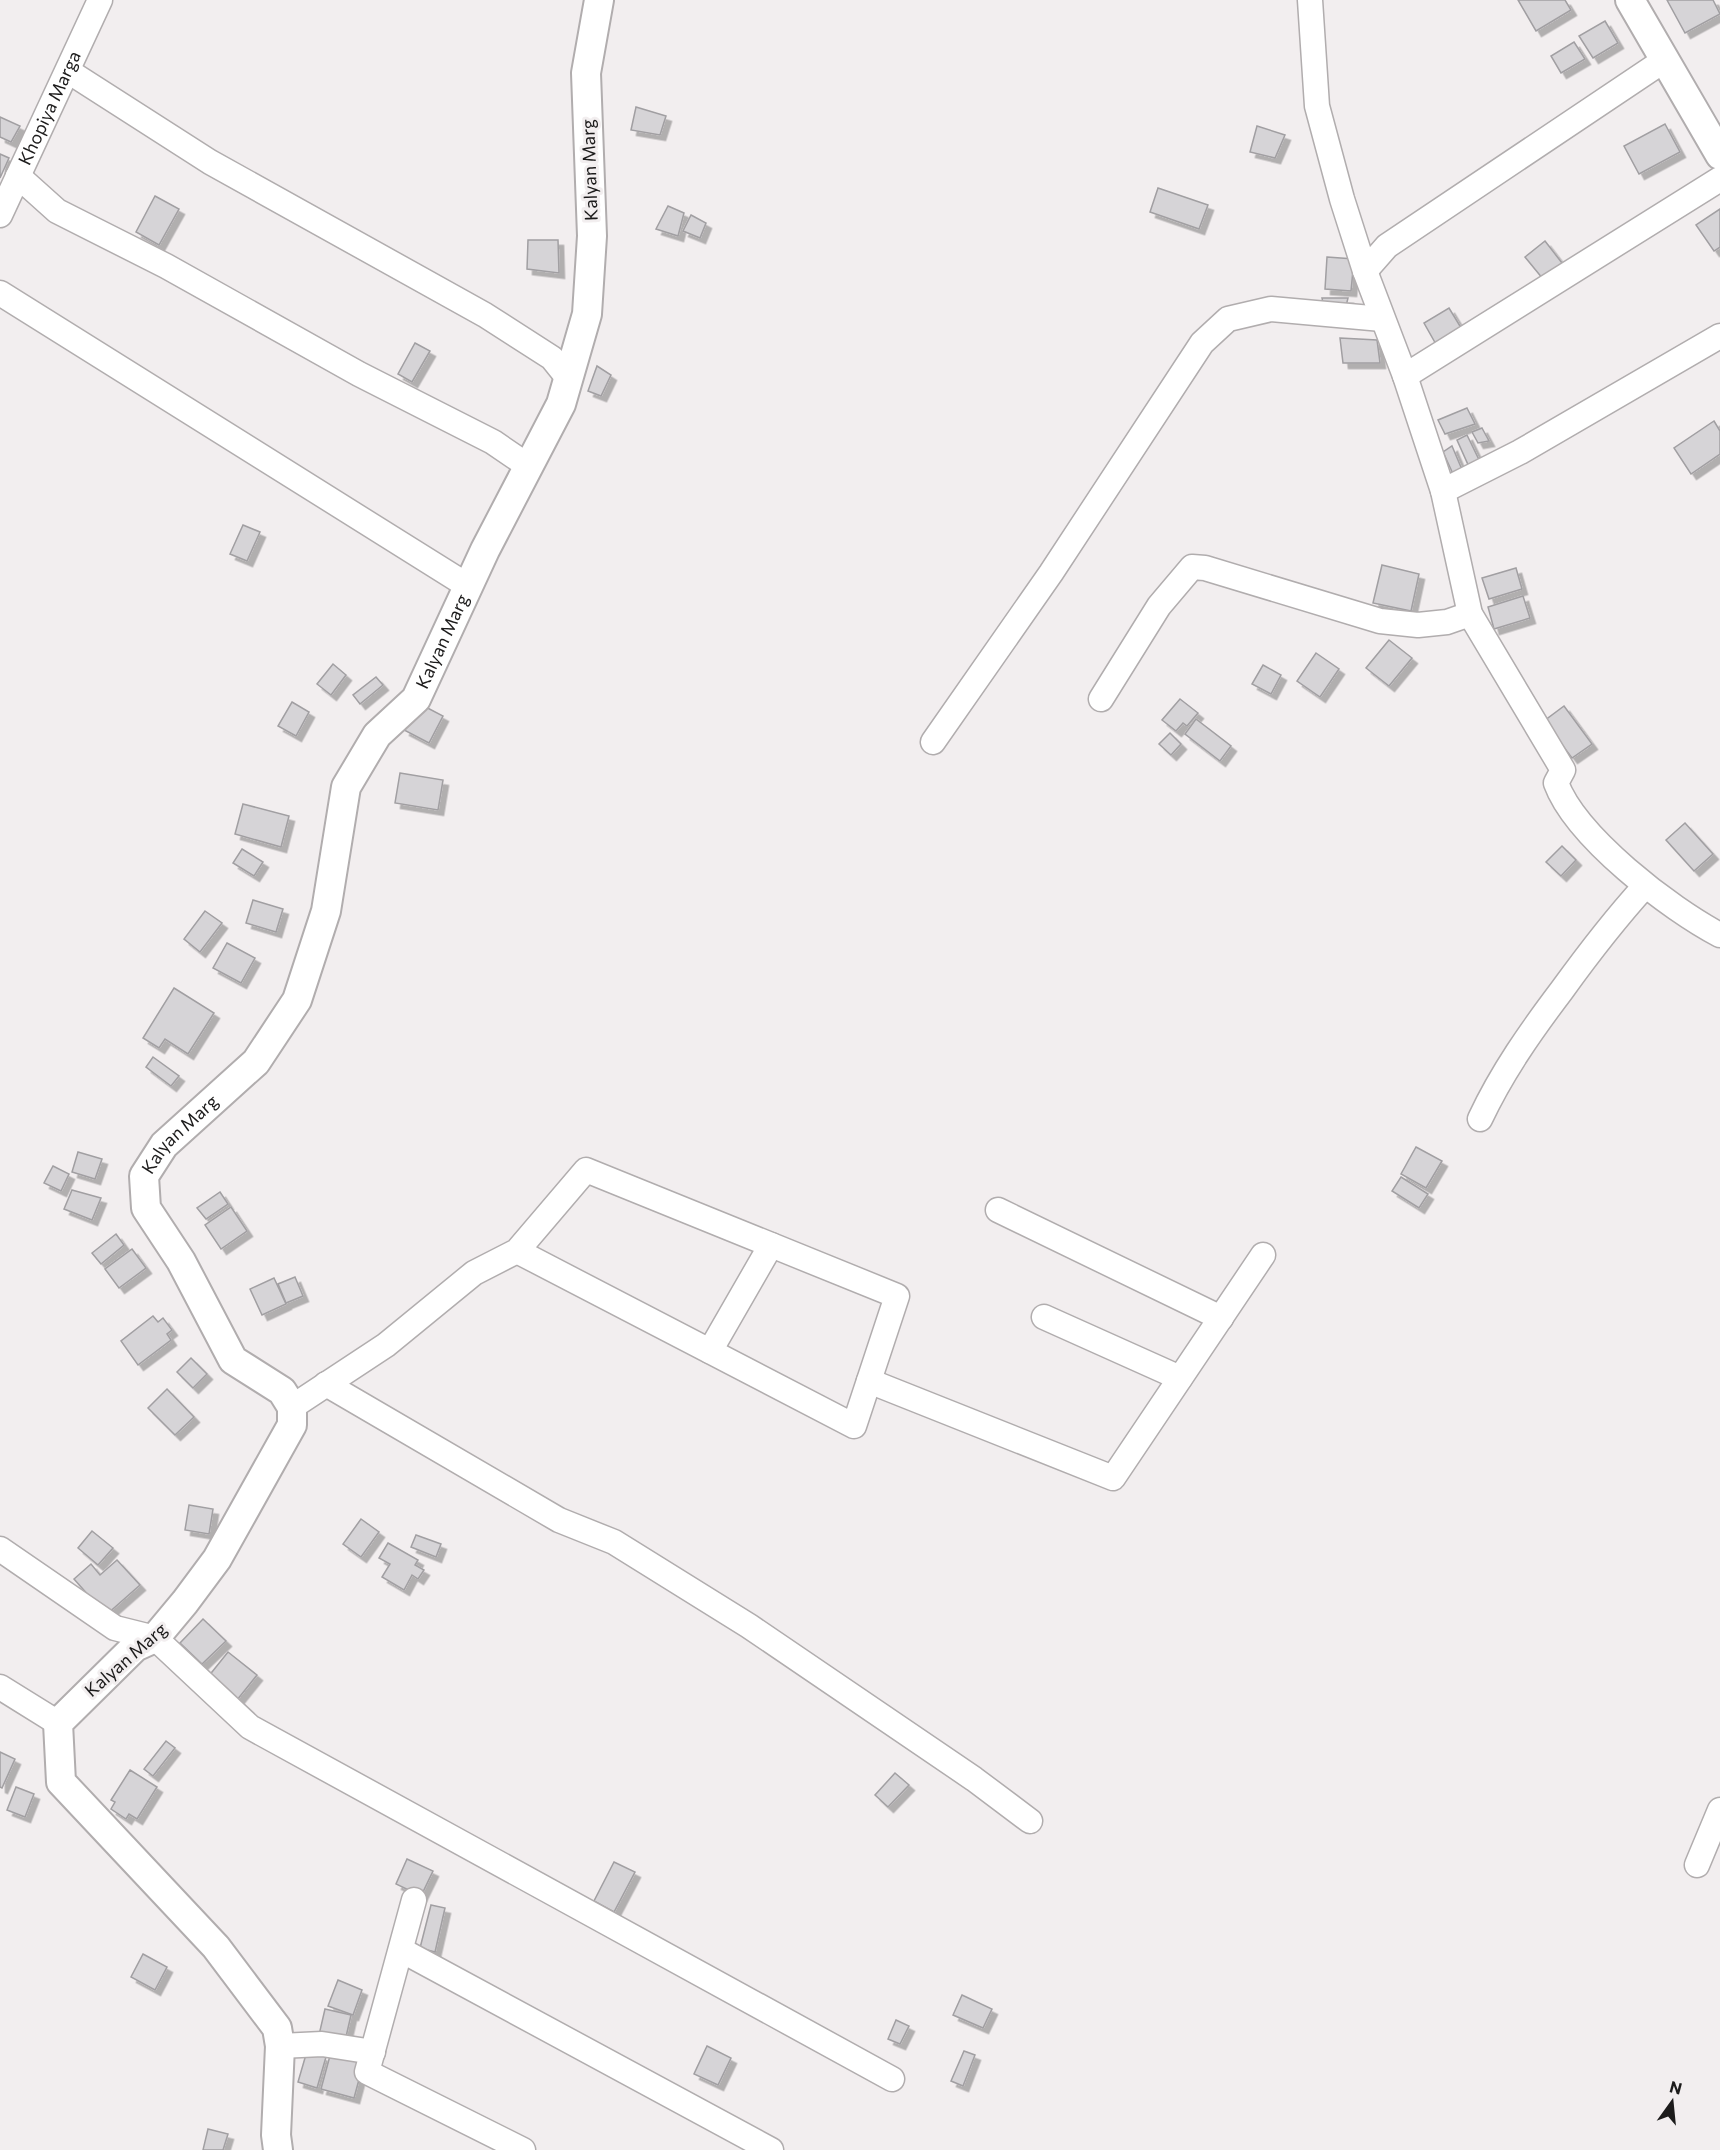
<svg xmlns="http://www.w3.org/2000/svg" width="1720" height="2150" viewBox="0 0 1720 2150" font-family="Commissioner,sans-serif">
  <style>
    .building { fill: #d6d4d7; stroke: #a19fa2; stroke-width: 1.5; filter: url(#shadow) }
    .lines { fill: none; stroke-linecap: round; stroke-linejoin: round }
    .minor-casing { stroke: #b1adae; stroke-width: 27 }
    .tertiary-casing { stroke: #b1adae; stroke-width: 32 }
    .minor { stroke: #fff; stroke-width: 24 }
    .tertiary { stroke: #fff; stroke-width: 28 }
    .labels { text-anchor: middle; stroke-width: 6; stroke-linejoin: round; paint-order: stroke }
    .street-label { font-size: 18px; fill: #1c1b1b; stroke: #f2eeef }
  </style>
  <defs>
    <filter id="shadow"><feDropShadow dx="5.5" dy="5.5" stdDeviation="0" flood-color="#0004"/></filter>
  </defs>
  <rect width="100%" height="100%" fill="#f2eeef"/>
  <g class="building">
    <polygon points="1518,0 1565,0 1571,10 1536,31"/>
    <polygon points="1667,0 1713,0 1720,14 1685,33"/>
    <polygon points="1605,21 1618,43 1593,58 1579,36"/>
    <polygon points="1574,42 1585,59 1561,73 1551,56"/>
    <polygon points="636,107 666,116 660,135 631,130"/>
    <polygon points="0,117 20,126 11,142 0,137"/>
    <polygon points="1665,124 1680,152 1639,174 1624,146"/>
    <polygon points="1257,126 1285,135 1275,158 1250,152"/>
    <polygon points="0,154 9,158 0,178"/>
    <polygon points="1158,188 1208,205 1199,229 1150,212"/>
    <polygon points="155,196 179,209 159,245 136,232"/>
    <polygon points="668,206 684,213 678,236 656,229"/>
    <polygon points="1720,209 1720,247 1714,251 1696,225"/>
    <polygon points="691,215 706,223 700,238 683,231"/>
    <polygon points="528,240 558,240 559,273 527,269"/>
    <polygon points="1545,241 1562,263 1543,279 1525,257"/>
    <polygon points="1327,257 1354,259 1351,291 1325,289"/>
    <polygon points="1322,298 1348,298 1345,310 1324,308"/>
    <polygon points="1449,308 1463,331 1437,346 1424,323"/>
    <polygon points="1340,338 1377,340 1380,363 1343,363"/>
    <polygon points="415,343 430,351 412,382 398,374"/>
    <polygon points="597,366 611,375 601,396 588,391"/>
    <polygon points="1467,408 1475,424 1445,434 1438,420"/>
    <polygon points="1714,421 1720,431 1720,454 1691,474 1674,448"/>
    <polygon points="1482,428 1489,441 1478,443 1472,432"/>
    <polygon points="1467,435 1482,466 1470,469 1457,440"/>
    <polygon points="1452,446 1463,472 1454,476 1443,452"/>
    <polygon points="243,525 260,532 247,561 230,554"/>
    <polygon points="1382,565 1419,574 1411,611 1373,603"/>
    <polygon points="1516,568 1522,589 1489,599 1482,578"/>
    <polygon points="1523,596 1530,618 1494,629 1488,607"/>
    <polygon points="1389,640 1412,658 1389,686 1366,668"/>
    <polygon points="1316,653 1339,669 1320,697 1297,681"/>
    <polygon points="333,664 346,675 331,695 317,684"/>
    <polygon points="1263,665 1281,675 1271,694 1252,684"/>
    <polygon points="376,677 383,685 360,704 353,695"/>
    <polygon points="1180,699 1198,713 1187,726 1183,723 1176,731 1162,720"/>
    <polygon points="292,702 309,712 296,736 278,726"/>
    <polygon points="418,703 443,716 429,743 404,730"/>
    <polygon points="1564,706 1592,744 1572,758 1544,721"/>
    <polygon points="1196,719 1231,746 1220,761 1185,734"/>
    <polygon points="1170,733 1181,744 1171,755 1159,744"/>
    <polygon points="400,773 443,780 438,810 395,803"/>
    <polygon points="243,804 289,816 281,847 235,834"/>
    <polygon points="1685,823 1713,854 1694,871 1666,840"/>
    <polygon points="1562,846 1576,860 1561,876 1546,862"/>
    <polygon points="242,849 263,862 254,876 233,863"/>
    <polygon points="253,900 283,909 276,932 246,923"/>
    <polygon points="205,911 222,923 200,952 184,939"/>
    <polygon points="227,943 255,958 241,983 213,968"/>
    <polygon points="174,988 214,1013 188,1054 165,1039 159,1048 143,1038"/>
    <polygon points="153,1057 179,1076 171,1086 146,1067"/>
    <polygon points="1416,1147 1442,1161 1426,1188 1401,1174"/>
    <polygon points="78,1152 102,1159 95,1179 72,1172"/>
    <polygon points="53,1166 69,1174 61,1191 44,1183"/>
    <polygon points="1401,1177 1428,1194 1419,1208 1392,1191"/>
    <polygon points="72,1190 101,1198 92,1220 64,1209"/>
    <polygon points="220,1192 228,1204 206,1219 197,1208"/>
    <polygon points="231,1207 247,1231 221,1249 205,1225"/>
    <polygon points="116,1234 124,1245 101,1264 92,1253"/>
    <polygon points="132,1249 146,1268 119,1288 105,1269"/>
    <polygon points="295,1277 303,1296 286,1303 278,1284"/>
    <polygon points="274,1278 286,1304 262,1315 250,1289"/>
    <polygon points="153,1316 158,1322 163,1318 172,1330 167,1334 171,1340 138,1365 121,1341"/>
    <polygon points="191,1358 207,1374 193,1388 177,1372"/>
    <polygon points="167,1389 194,1417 175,1435 148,1408"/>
    <polygon points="189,1505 213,1509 209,1534 185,1530"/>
    <polygon points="361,1519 379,1532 361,1557 343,1544"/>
    <polygon points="92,1531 113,1548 98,1565 78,1548"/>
    <polygon points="416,1535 441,1544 436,1557 411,1547"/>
    <polygon points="388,1543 418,1560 415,1565 424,1570 418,1579 412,1575 404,1590 382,1577 390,1564 379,1558"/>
    <polygon points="117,1560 140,1585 106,1615 74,1579 91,1564 100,1575"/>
    <polygon points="203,1619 226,1641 202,1664 180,1643"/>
    <polygon points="228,1652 257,1675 237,1700 208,1677"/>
    <polygon points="166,1741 175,1748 153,1776 144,1769"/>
    <polygon points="0,1752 15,1759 2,1788 0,1787"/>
    <polygon points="130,1770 157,1787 137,1819 129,1814 126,1819 111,1809 115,1802 111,1800"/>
    <polygon points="895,1773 909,1785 888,1807 875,1795"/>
    <polygon points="16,1787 34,1794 25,1817 7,1810"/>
    <polygon points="407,1859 433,1871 421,1896 396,1884"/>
    <polygon points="614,1862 635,1872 614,1912 594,1901"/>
    <polygon points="431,1905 445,1908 435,1952 420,1948"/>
    <polygon points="143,1954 167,1967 155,1990 131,1977"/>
    <polygon points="338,1980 362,1990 353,2015 328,2006"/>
    <polygon points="962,1995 992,2009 983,2028 953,2015"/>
    <polygon points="325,2009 351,2015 345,2041 319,2035"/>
    <polygon points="896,2020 909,2026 900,2044 888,2039"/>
    <polygon points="707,2046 731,2058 718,2085 694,2074"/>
    <polygon points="307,2051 326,2057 317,2088 298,2082"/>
    <polygon points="964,2051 975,2055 963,2086 951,2081"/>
    <polygon points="331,2052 364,2061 354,2098 321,2089"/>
    <polygon points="208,2129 228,2134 223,2150 203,2150"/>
  </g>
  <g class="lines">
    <defs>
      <g id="minor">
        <path d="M1310,0L1317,106L1342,199L1365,271L1405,376L1443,491L1470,614L1563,770L1556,783C1576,837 1670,909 1720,935"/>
        <polyline points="68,71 210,162 485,315 552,358 568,378"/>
        <polyline points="18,176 57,211 166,266 359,374 493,442 528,466"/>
        <path id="s1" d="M0,215L100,0"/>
        <polyline points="1365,271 1387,246 1666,59"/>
        <polyline points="0,293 468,586"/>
        <polyline points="1405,376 1720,179"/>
        <polyline points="1443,491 1520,452 1720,336"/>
        <polyline points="1101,699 1159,606 1192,567 1205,568 1380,621 1418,625 1447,622 1470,614"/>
        <polyline points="933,742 1051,573 1202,343 1228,319 1271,309 1382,319"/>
        <path d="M1480,1119C1502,1072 1531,1031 1562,990C1588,954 1615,919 1645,886"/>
        <polyline points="998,1210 1221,1318"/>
        <polyline points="1044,1317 1180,1378"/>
        <polyline points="710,1351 771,1245"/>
        <polyline points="869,1381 1113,1478 1263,1255"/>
        <polyline points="326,1384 559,1520 614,1542 749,1626 974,1779 1030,1821"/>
        <polyline points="292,1407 386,1345 474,1273 517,1251 586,1170 897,1296 854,1426 517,1251"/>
        <polyline points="0,1549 115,1628 155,1638 250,1727 892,2079"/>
        <polyline points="0,1687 58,1723"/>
        <polyline points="1697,1865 1720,1810"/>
        <polyline points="414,1900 367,2072 523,2150"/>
        <polyline points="401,1950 771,2150"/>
        <polyline points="280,2046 322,2044 373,2052"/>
      </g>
      <g id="tertiary">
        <polyline points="1630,0 1720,155"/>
        <path id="s2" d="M278,2150L276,2135L280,2046L277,2028L216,1947L61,1782L58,1723L135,1647L155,1638L185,1602L217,1559L292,1425V1407L282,1391L233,1360L181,1261L146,1208L144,1176L164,1145L256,1062L297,1000L326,911L346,787L377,735L416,699L485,550L561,404L587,314L592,236L586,73L599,0"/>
      </g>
    </defs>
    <use href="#minor" class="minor-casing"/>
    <use href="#tertiary" class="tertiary-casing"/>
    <use href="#minor" class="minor"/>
    <use href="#tertiary" class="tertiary"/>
  </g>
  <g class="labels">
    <g class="street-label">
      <text dy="6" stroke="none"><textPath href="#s1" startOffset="118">Khopiya Marga</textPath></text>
      <text transform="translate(590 170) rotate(-92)" y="6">Kalyan Marg</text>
      <text dy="6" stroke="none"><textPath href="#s2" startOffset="1827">Kalyan Marg</textPath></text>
      <text dy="6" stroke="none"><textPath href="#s2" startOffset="1251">Kalyan Marg</textPath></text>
      <text transform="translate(126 1660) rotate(-41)" y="6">Kalyan Marg</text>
    </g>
  </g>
  <g transform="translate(1672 2102) rotate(15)" stroke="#f2eeef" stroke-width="4.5" paint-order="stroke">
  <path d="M0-4.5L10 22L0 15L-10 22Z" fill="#1c1b1b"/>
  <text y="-9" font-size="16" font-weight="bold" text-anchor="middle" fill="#1c1b1b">N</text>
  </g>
</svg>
